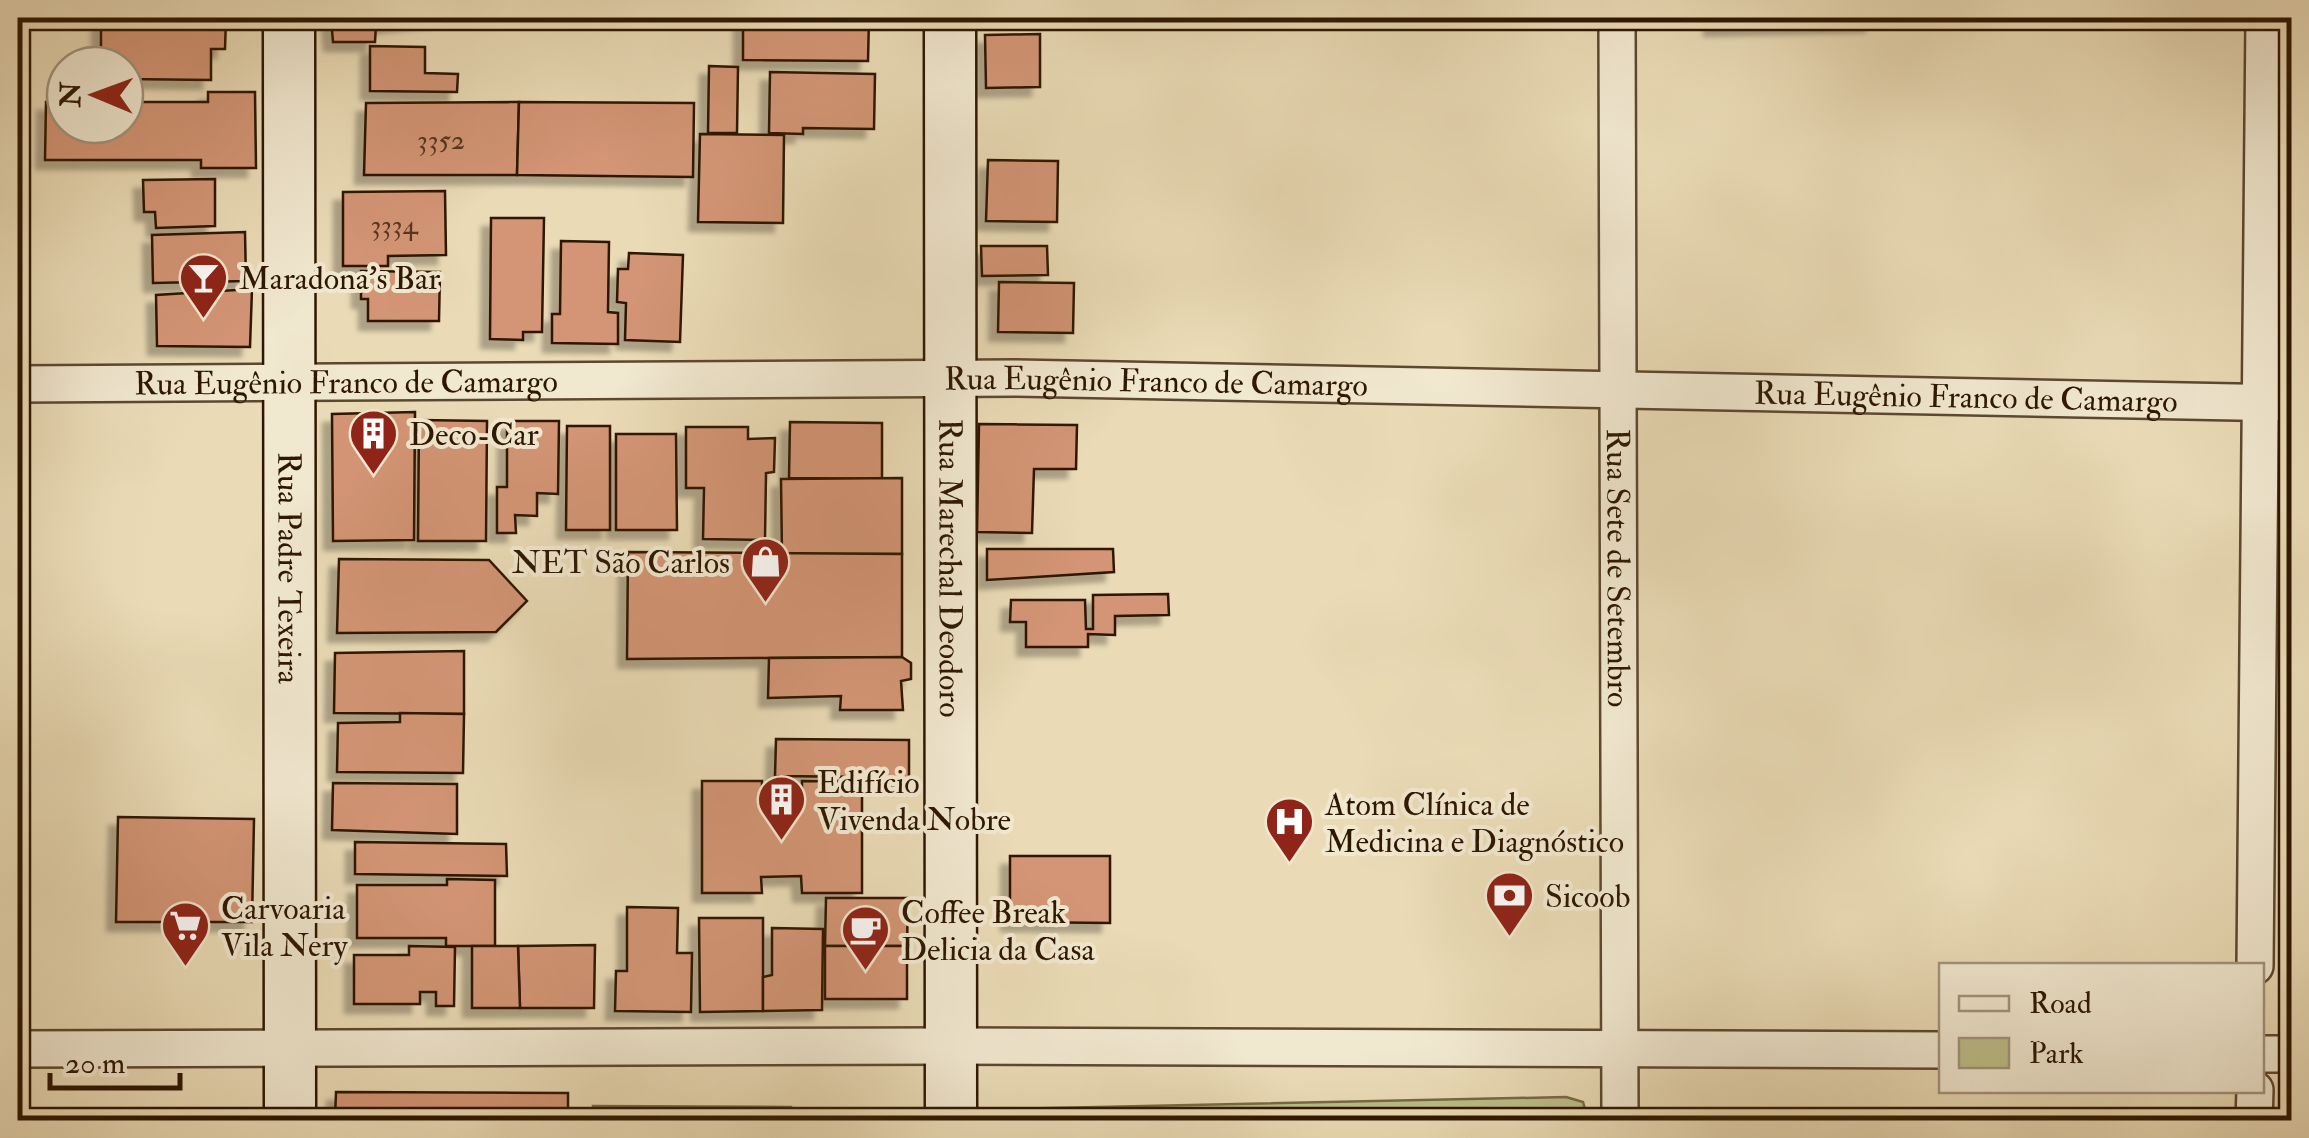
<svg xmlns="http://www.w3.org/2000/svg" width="2309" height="1138" viewBox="0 0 2309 1138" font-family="'IM FELL Double Pica',serif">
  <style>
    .green { fill: #bdbe89; stroke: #766a45; stroke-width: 2.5 }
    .building { fill: #d39575; stroke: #2e1701; stroke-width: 2.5; filter: url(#shadow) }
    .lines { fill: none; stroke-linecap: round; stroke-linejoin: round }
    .street-casing { stroke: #5d482e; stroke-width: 40 }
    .secondary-casing { stroke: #2e1701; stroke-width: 55 }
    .street { stroke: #f1e8d0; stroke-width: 35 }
    .secondary { stroke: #f1e8d0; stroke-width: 50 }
    .labels { text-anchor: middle; stroke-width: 8; stroke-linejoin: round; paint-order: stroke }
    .number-label { font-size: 28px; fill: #57361e }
    .poi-label { font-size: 32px; fill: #2e1701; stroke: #f1e8d0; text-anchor: start }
    .street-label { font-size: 32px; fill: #2e1701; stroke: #f1e8d0 }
  </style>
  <defs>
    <filter id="shadow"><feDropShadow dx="-9" dy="9" stdDeviation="2.5" flood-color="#0004"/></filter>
  </defs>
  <rect width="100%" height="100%" fill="#eadbb6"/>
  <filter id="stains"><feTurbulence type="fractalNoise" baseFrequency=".002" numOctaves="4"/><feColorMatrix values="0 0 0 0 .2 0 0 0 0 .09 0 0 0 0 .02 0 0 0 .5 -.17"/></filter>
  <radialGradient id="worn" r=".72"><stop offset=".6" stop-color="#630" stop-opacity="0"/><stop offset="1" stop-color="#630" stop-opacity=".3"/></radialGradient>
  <g class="green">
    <polygon points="1566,1097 1583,1102 1588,1120 988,1120 1003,1109"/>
    <polygon points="593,1106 791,1107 791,1120 593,1120"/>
  </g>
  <g class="building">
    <polygon points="101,18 226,18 225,49 211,49 211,80 125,79 125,65 101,65"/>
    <polygon points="331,18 441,18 376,25 375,42 333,42"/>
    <polygon points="743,18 869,18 868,61 743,60"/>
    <polygon points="1713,18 1875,18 1874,23 1713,27"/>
    <polygon points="1040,34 1040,87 986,88 985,35"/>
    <polygon points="370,46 425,47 425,73 458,74 457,92 370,91"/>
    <polygon points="709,66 738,67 737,133 708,133"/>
    <polygon points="770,72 875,74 874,129 803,128 803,134 769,133"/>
    <polygon points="208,92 255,92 256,168 201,168 201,160 45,160 46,102 65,102 65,125 125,125 125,102 208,102"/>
    <polygon points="519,102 517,175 364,175 366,103"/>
    <polygon points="519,102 694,103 693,177 517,175"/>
    <polygon points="700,134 784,135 783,223 698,222"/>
    <polygon points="988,160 1058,161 1057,222 986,221"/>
    <polygon points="215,179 215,226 156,228 155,212 144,212 143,180"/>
    <polygon points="445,191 446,255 388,256 388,266 343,266 343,192"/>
    <polygon points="491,218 544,218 542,332 523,332 523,340 490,339"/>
    <polygon points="245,232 246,281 153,283 152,235"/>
    <polygon points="561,241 609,242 608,312 618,313 618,344 552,343 552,314 560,314"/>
    <polygon points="981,246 1047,246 1048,275 982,276"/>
    <polygon points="629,253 683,255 680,342 625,340 626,303 617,302 618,269 628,269"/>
    <polygon points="361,271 440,272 439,321 368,321 368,299 361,299"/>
    <polygon points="999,282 1074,283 1073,333 998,332"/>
    <polygon points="252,289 250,347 157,346 156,295"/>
    <polygon points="415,412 414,540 333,541 332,414"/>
    <polygon points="419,420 487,421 486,541 418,541"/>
    <polygon points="507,421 559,421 558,494 537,493 537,516 515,515 516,533 497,533 497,487 507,487"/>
    <polygon points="790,422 882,423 882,479 789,478"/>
    <polygon points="979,424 1077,425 1076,469 1034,469 1032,533 977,532"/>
    <polygon points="567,426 610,426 610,530 566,530"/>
    <polygon points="686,427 748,427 748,439 775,438 774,472 766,473 765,540 703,539 704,488 686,488"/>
    <polygon points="616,434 676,434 677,530 616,530"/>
    <polygon points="902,478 902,554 782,554 781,479"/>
    <polygon points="987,549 1113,549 1114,572 987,580"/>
    <polygon points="628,552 902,554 902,657 627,659"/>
    <polygon points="339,559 489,560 527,601 496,632 337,633"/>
    <polygon points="1168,594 1169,615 1115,616 1115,635 1088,634 1088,647 1026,647 1026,622 1010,622 1011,600 1085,600 1086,629 1093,629 1093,595"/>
    <polygon points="464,651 464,714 334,713 335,653"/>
    <polygon points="902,657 911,663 911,679 901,681 903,710 840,710 841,696 768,698 769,658"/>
    <polygon points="400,713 464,714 463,773 337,772 338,723 400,722"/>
    <polygon points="776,739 909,740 909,783 871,783 871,777 775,776"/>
    <polygon points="702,781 762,781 762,808 802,807 802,781 862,782 862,893 802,893 801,876 761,877 762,893 702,893"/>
    <polygon points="333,783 457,784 457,834 332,830"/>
    <polygon points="118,817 254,819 252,922 116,922"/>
    <polygon points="355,842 506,844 507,876 355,874"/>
    <polygon points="1010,856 1110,856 1110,923 1010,922"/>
    <polygon points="447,879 495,880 495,946 446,946 446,938 357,938 357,885 447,885"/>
    <polygon points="826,898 908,898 907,946 825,946"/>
    <polygon points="627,907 678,908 677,953 692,953 691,1012 615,1011 616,971 627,971"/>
    <polygon points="699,918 763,918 763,1011 700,1012"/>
    <polygon points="772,928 823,929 822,1010 763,1011 763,977 772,975"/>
    <polygon points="595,945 594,1008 520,1008 518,946"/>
    <polygon points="409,946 455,947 454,1006 436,1006 436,992 420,992 420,1004 354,1004 354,955 409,955"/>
    <polygon points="472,946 518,946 520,1008 472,1008"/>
    <rect x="825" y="946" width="82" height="53"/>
    <polygon points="336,1092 568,1093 568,1120 335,1120"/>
    <polygon points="209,1115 209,1120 137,1120 137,1116"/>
  </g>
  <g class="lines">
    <defs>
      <g id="street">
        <path id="s1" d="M1617,18L1620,1120"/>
        <path id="s2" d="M18,384L1016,378L2292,403"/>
        <polyline points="2255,966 2264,18"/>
        <polyline points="18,1049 951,1046 1942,1050"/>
        <polyline points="2262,1054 2292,1054"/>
        <polyline points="2254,1120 2255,1090"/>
      </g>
      <g id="secondary">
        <path id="s3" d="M289,18L290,1120"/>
        <path id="s4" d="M950,18L951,1120"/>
      </g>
    </defs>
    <use href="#street" class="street-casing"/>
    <use href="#secondary" class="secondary-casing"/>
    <use href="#street" class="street"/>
    <use href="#secondary" class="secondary"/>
  </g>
  <defs>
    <symbol id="bar-pin" viewBox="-11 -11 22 30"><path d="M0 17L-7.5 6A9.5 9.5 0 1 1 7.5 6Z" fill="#8f2418" stroke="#f1e8d0"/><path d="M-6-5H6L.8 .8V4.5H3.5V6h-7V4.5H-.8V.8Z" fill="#fff"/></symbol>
    <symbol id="building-pin" viewBox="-11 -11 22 30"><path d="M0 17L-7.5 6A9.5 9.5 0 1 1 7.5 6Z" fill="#8f2418" stroke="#f1e8d0"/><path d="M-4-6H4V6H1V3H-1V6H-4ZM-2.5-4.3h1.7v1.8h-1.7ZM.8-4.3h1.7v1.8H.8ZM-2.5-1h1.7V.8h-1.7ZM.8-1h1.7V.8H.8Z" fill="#fff"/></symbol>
    <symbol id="shop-pin" viewBox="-11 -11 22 30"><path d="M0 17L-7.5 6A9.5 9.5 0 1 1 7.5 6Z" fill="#8f2418" stroke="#f1e8d0"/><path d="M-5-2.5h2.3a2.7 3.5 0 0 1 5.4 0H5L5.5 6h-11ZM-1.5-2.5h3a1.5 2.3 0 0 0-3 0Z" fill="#fff"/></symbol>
    <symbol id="hospital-pin" viewBox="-11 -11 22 30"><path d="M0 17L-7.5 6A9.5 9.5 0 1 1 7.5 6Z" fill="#8f2418" stroke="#f1e8d0"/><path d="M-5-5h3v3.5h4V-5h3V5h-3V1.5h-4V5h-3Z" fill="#fff"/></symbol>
    <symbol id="bank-pin" viewBox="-11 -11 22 30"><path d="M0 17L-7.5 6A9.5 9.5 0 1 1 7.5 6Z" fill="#8f2418" stroke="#f1e8d0"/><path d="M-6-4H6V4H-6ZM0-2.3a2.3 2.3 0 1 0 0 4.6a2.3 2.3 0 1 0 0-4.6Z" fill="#fff"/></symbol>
    <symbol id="supermarket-pin" viewBox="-11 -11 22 30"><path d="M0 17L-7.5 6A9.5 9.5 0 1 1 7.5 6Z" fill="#8f2418" stroke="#f1e8d0"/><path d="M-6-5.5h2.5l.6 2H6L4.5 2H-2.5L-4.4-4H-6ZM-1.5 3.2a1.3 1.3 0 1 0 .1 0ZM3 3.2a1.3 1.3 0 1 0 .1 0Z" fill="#fff"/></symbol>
    <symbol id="cafe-pin" viewBox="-11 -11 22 30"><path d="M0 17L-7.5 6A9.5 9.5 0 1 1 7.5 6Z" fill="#8f2418" stroke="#f1e8d0"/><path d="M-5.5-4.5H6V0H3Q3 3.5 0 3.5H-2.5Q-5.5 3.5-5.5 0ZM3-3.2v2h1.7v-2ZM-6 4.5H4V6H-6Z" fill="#fff"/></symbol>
  </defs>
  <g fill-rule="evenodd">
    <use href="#bar-pin" x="176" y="250" width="55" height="75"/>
    <use href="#building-pin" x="346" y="406" width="55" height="75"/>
    <use href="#shop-pin" x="738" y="534" width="55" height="75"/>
    <use href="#building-pin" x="754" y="772" width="55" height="75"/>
    <use href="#hospital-pin" x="1262" y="794" width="55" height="75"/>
    <use href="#bank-pin" x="1482" y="868" width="55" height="75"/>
    <use href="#supermarket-pin" x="158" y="898" width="55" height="75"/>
    <use href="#cafe-pin" x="838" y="902" width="55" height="75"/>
  </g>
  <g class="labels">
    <g class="number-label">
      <text x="441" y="149">3352</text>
      <text x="394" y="234">3334</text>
    </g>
    <g class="poi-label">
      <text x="239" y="289">Maradona's Bar</text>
      <text x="409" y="445">Deco-Car</text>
      <text x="730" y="573" text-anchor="end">NET São Carlos</text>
      <text x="817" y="793">Edifício<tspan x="817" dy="37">Vivenda Nobre</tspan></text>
      <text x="1325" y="815">Atom Clínica de<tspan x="1325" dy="37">Medicina e Diagnóstico</tspan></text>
      <text x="1545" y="907">Sicoob</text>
      <text x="221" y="919">Carvoaria<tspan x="221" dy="37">Vila Nery</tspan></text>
      <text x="901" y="923">Coffee Break<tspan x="901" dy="37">Delicia da Casa</tspan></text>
    </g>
    <g class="street-label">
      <text dy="11" stroke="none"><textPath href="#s2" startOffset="328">Rua Eugênio Franco de Camargo</textPath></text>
      <text dy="11" stroke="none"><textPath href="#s2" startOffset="1138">Rua Eugênio Franco de Camargo</textPath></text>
      <text dy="11" stroke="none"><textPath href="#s2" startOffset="1948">Rua Eugênio Franco de Camargo</textPath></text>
      <text dy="11" stroke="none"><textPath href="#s3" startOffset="550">Rua Padre Texeira</textPath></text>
      <text dy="11" stroke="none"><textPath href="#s4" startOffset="550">Rua Marechal Deodoro</textPath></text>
      <text dy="11" stroke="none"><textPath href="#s1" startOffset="550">Rua Sete de Setembro</textPath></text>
    </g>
  </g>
  <rect width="2309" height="1138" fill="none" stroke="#eadbb6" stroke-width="60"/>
  <rect x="20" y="20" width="2269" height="1098" fill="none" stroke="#2e1701" stroke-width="5"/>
  <rect x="30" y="30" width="2249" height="1078" fill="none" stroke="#2e1701" stroke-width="2.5"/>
  <rect x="1939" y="963" width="325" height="130" fill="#f1e8d0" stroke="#a3947d" stroke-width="2.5"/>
  <rect x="1959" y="996" width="50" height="15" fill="#f1e8d0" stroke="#a3947d" stroke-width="2.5"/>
  <text x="2029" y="1013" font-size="30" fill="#2e1701">Road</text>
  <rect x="1959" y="1038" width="50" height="30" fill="#bdbe89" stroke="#a3947d" stroke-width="2.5"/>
  <text x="2029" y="1063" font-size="30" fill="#2e1701">Park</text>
  <g transform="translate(95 95) rotate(271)"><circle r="48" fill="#f1e8d0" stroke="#a3947d" stroke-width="2.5"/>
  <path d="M0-8L18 38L0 25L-18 38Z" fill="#8f2418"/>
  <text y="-15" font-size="28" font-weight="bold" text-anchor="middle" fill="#2e1701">N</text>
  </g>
  <path d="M50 1073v15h130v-15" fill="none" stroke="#2e1701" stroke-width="5"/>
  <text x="65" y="1073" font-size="30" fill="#2e1701" stroke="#f1e8d0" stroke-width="8" paint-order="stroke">20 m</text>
  <rect width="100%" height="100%" filter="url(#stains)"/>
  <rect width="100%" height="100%" fill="url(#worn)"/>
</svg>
